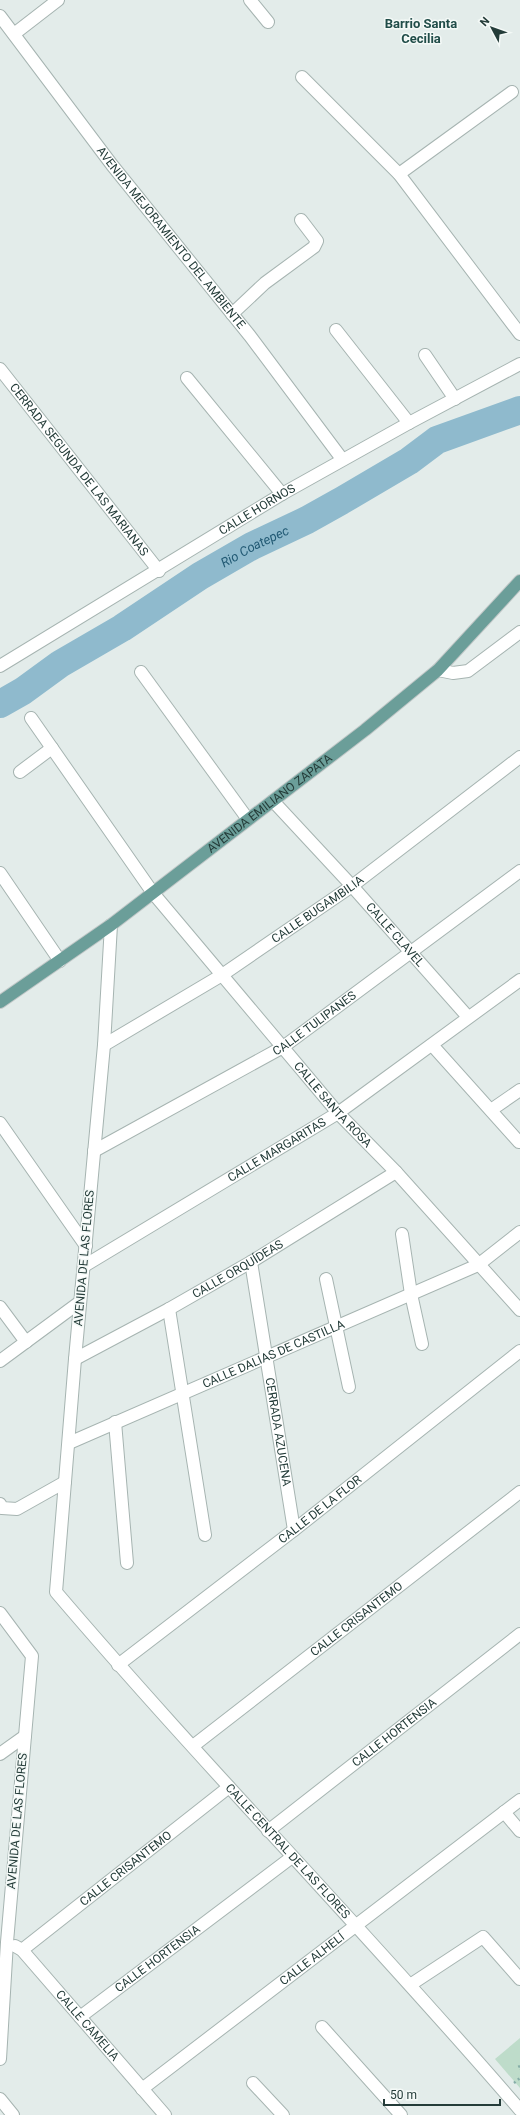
<svg xmlns="http://www.w3.org/2000/svg" width="520" height="2115" viewBox="0 0 520 2115" font-family="Roboto,sans-serif">
  <style>
    .green { fill: #bedcca }
    .lines { fill: none; stroke-linecap: round; stroke-linejoin: round }
    .river { stroke: #8fbacd; stroke-width: 28 }
    .minor-casing { stroke: #a6b4b1; stroke-width: 14 }
    .major-casing { stroke: #c2c8c8; stroke-width: 14 }
    .path { stroke: #86ada7; stroke-width: 2.5; stroke-dasharray: 2 3; stroke-linecap: butt }
    .minor { stroke: #fff; stroke-width: 12 }
    .major { stroke: #6b9e99; stroke-width: 12 }
    .labels { text-anchor: middle; stroke-width: 3; stroke-linejoin: round; paint-order: stroke }
    .street-label { font-size: 12px; fill: #243c39; stroke: #f4f9f7 }
    .neighbourhood-label { font-size: 13px; font-weight: bold; fill: #214d49; stroke: #f4f9f7 }
    .water-label { font-size: 13px; font-style: italic; fill: #225a74; stroke: #f4f9f7 }
  </style>
  <rect width="100%" height="100%" fill="#e3ecea"/>
  <polygon class="green" points="520,2038 520,2088 495,2059"/>
  <g class="lines">
    <path class="river" id="s1" d="M0,704L23,691L60,664L122,628L200,576L252,546L307,520L341,501L409,461L437,440L520,410"/>
    <defs>
      <g id="minor">
        <polyline points="250,0 268,22"/>
        <path id="s2" d="M0,16L112,165L250,336L342,459"/>
        <polyline points="14,34 58,0"/>
        <polyline points="302,77 399,174 520,334"/>
        <polyline points="399,174 512,92"/>
        <polyline points="232,314 265,283 314,247 317,241 301,220"/>
        <polyline points="336,330 409,423"/>
        <polyline points="425,355 455,399"/>
        <path id="s3" d="M0,369L159,571"/>
        <polyline points="187,378 282,494"/>
        <path id="s4" d="M0,666L282,494L409,423L520,364"/>
        <polyline points="438,670 453,673 468,671 520,632"/>
        <polyline points="141,672 247,818"/>
        <path id="s5" d="M31,718L153,893L338,1113L396,1172L520,1310"/>
        <polyline points="20,772 52,748"/>
        <path id="s6" d="M273,801L352,886L468,1017"/>
        <polyline points="0,873 60,961"/>
        <path id="s7" d="M111,925L104,1045L75,1359L56,1592C206,1768 369,1934 520,2110"/>
        <path id="s8" d="M104,1045L222,975L352,886L520,757"/>
        <polyline points="432,1045 519,1142"/>
        <polyline points="491,1110 520,1090"/>
        <polyline points="0,1123 86,1246"/>
        <path id="s9" d="M94,1151L283,1047L520,871"/>
        <polyline points="402,1234 411,1294 422,1344"/>
        <path id="s10" d="M251,1262L294,1530"/>
        <path id="s11" d="M84,1266L338,1113L520,980"/>
        <polyline points="326,1279 349,1387"/>
        <polyline points="0,1307 26,1342"/>
        <polyline points="169,1309 205,1535"/>
        <path id="s12" d="M75,1359L169,1309L251,1262L396,1172"/>
        <polyline points="0,1361 80,1302"/>
        <polyline points="115,1422 127,1563"/>
        <path id="s13" d="M69,1443L478,1265L520,1232"/>
        <polyline points="0,1504 2,1508 17,1509 65,1482"/>
        <polyline points="0,1613 32,1656 7,1942 0,2059"/>
        <path id="s14" d="M118,1665L294,1530L520,1351"/>
        <path id="s15" d="M193,1746L520,1492"/>
        <polyline points="0,1754 25,1736"/>
        <polyline points="504,1812 520,1831"/>
        <path id="s16" d="M268,1831L520,1634"/>
        <path id="s17" d="M15,1946L22,1950L165,2115"/>
        <path id="s18" d="M22,1950L229,1787"/>
        <polyline points="410,1985 483,1937 520,1979"/>
        <path id="s19" d="M80,2017L292,1857"/>
        <polyline points="322,2027 401,2115"/>
        <polyline points="253,2083 283,2115"/>
        <path id="s20" d="M142,2089L520,1800"/>
        <polyline points="0,2099 13,2115"/>
      </g>
      <g id="major">
        <path id="s21" d="M0,1002L111,925L365,730L438,670L520,581"/>
      </g>
    </defs>
    <use href="#minor" class="minor-casing"/>
    <use href="#major" class="major-casing"/>
    <g class="path">
      <polyline points="520,2066 518,2067 520,2069"/>
      <polyline points="514,2083 520,2078"/>
    </g>
    <use href="#minor" class="minor"/>
    <use href="#major" class="major"/>
  </g>
  <g class="labels">
    <g class="street-label">
      <text dy="4" stroke="none"><textPath href="#s2" startOffset="280">AVENIDA MEJORAMIENTO DEL AMBIENTE</textPath></text>
      <text dy="4" stroke="none"><textPath href="#s3" startOffset="128">CERRADA SEGUNDA DE LAS MARIANAS</textPath></text>
      <text dy="4" stroke="none"><textPath href="#s4" startOffset="301">CALLE HORNOS</textPath></text>
      <text dy="4" stroke="none"><textPath href="#s21" startOffset="335">AVENIDA EMILIANO ZAPATA</textPath></text>
      <text dy="4" stroke="none"><textPath href="#s8" startOffset="253">CALLE BUGAMBILIA</textPath></text>
      <text dy="4" stroke="none"><textPath href="#s6" startOffset="181">CALLE CLAVEL</textPath></text>
      <text dy="4" stroke="none"><textPath href="#s9" startOffset="255">CALLE TULIPANES</textPath></text>
      <text dy="4" stroke="none"><textPath href="#s5" startOffset="491">CALLE SANTA ROSA</textPath></text>
      <text dy="4" stroke="none"><textPath href="#s11" startOffset="225">CALLE MARGARITAS</textPath></text>
      <text transform="translate(84 1258) rotate(-85)" y="4">AVENIDA DE LAS FLORES</text>
      <text dy="4" stroke="none"><textPath href="#s12" startOffset="186">CALLE ORQUÍDEAS</textPath></text>
      <text dy="4" stroke="none"><textPath href="#s13" startOffset="223">CALLE DALIAS DE CASTILLA</textPath></text>
      <text dy="4" stroke="none"><textPath href="#s10" startOffset="172">CERRADA AZUCENA</textPath></text>
      <text dy="4" stroke="none"><textPath href="#s14" startOffset="255">CALLE DE LA FLOR</textPath></text>
      <text dy="4" stroke="none"><textPath href="#s15" startOffset="207">CALLE CRISANTEMO</textPath></text>
      <text dy="4" stroke="none"><textPath href="#s16" startOffset="160">CALLE HORTENSIA</textPath></text>
      <text transform="translate(17 1821) rotate(-85)" y="4">AVENIDA DE LAS FLORES</text>
      <text dy="4" stroke="none"><textPath href="#s7" startOffset="1017">CALLE CENTRAL DE LAS FLORES</textPath></text>
      <text dy="4" stroke="none"><textPath href="#s18" startOffset="132">CALLE CRISANTEMO</textPath></text>
      <text dy="4" stroke="none"><textPath href="#s19" startOffset="97">CALLE HORTENSIA</textPath></text>
      <text dy="4" stroke="none"><textPath href="#s20" startOffset="214">CALLE ALHELÍ</textPath></text>
      <text dy="4" stroke="none"><textPath href="#s17" startOffset="108">CALLE CAMELIA</textPath></text>
    </g>
    <g class="neighbourhood-label">
      <text x="421" y="28">Barrio Santa<tspan x="421" dy="15">Cecilia</tspan></text>
    </g>
    <g class="water-label">
      <text dy="5" stroke="none"><textPath href="#s1" startOffset="300">Rio Coatepec</textPath></text>
    </g>
  </g>
  <g transform="translate(492 28) rotate(311)" stroke="#f4f9f7" stroke-width="3" paint-order="stroke">
  <path d="M0-3L7 15L0 10L-7 15Z" fill="#243c39"/>
  <text y="-6" font-size="11" font-weight="bold" text-anchor="middle" fill="#243c39">N</text>
  </g>
  <path d="M384 2099v6h116v-6" fill="none" stroke="#243c39" stroke-width="2"/>
  <text x="390" y="2099" font-size="12" fill="#243c39" stroke="#f4f9f7" stroke-width="3" paint-order="stroke">50 m</text>
</svg>
